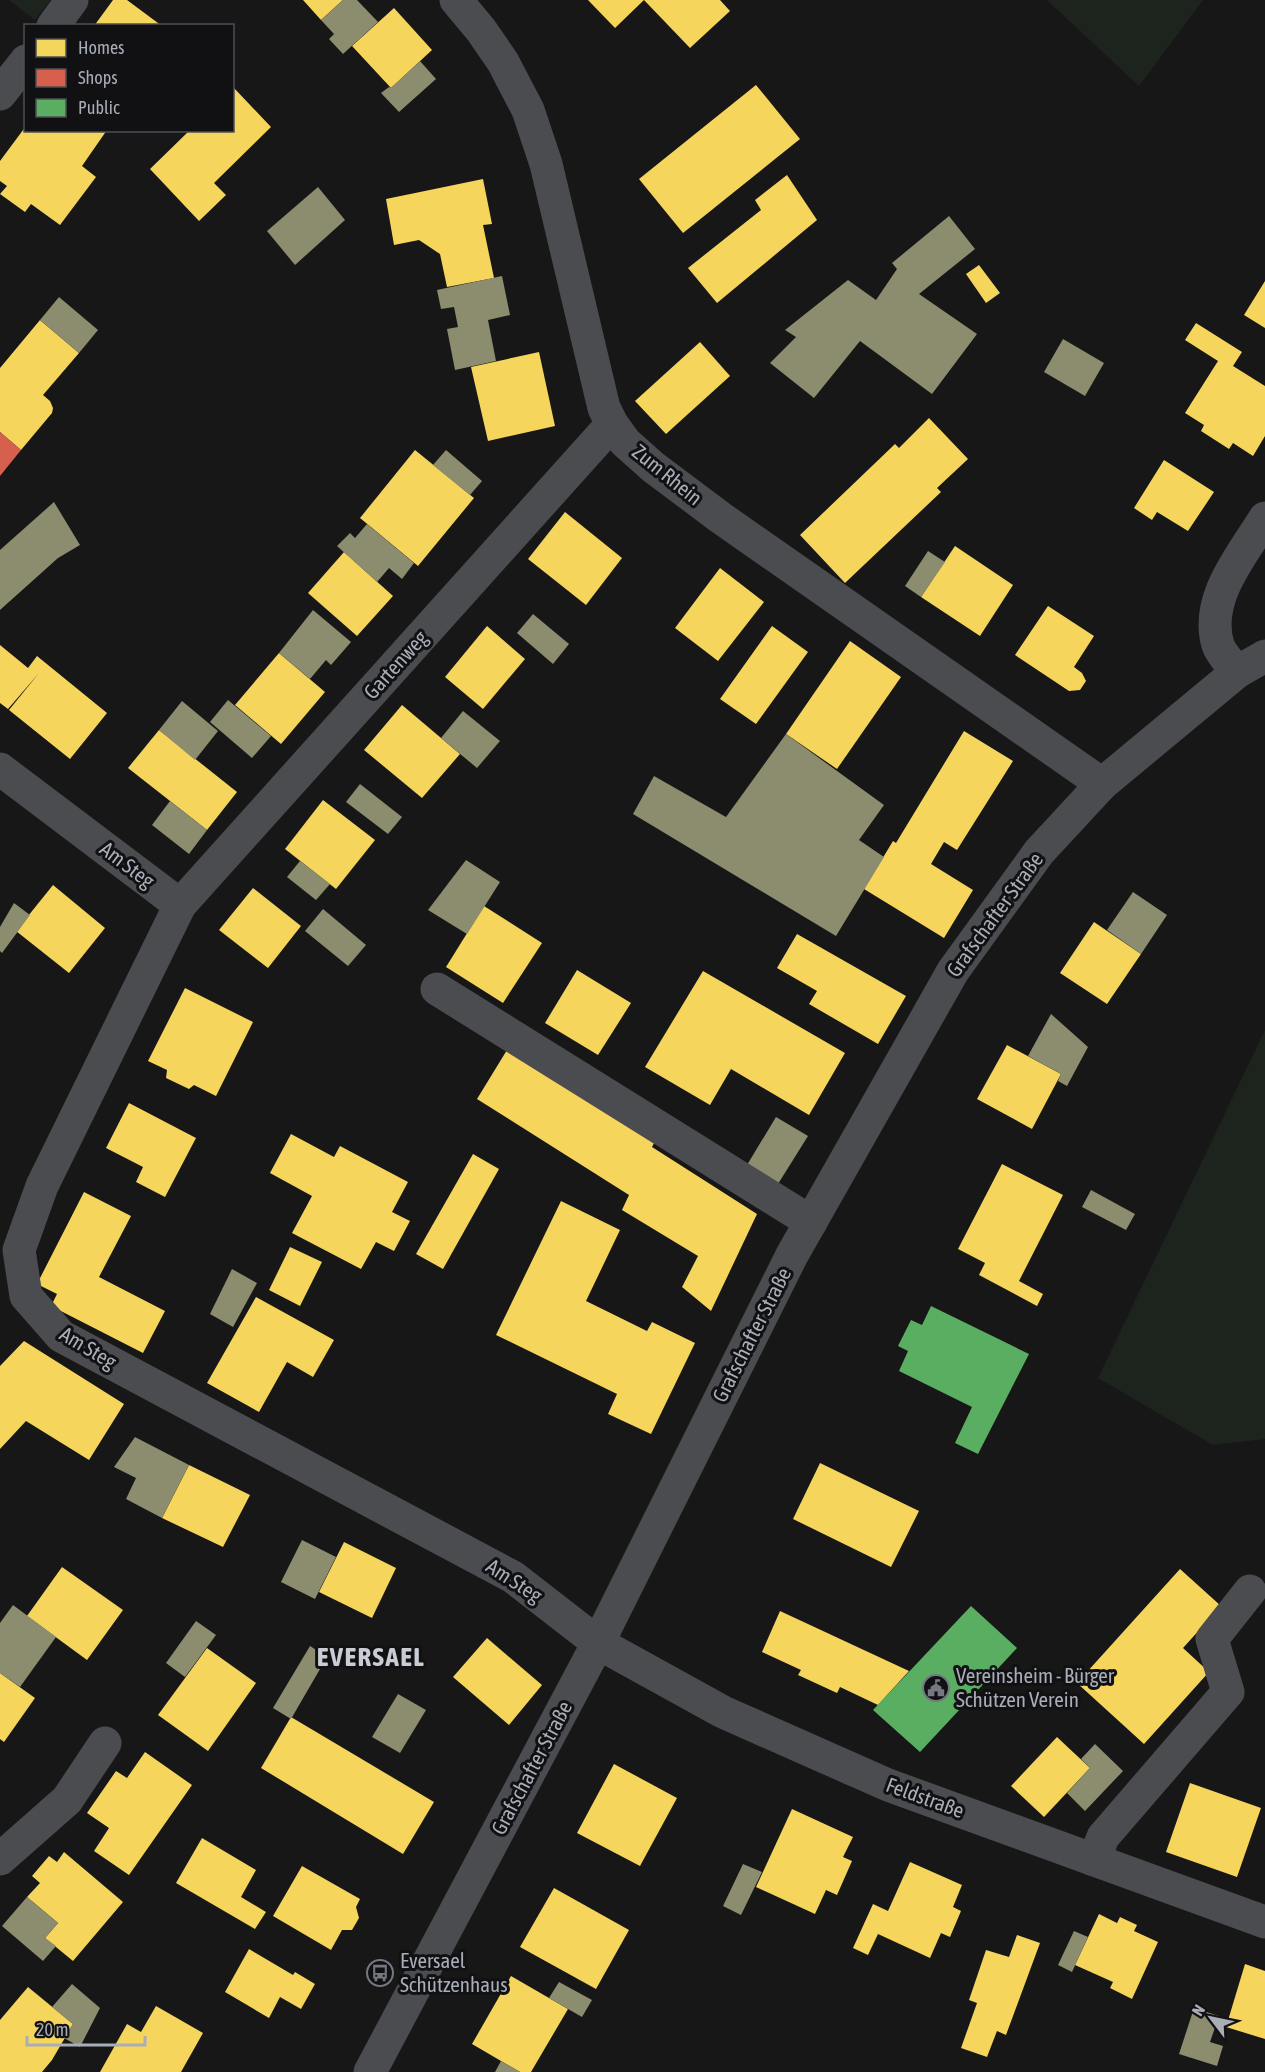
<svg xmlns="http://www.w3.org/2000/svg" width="1265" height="2072" viewBox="0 0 1265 2072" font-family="'Asap Condensed',sans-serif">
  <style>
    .green { fill: #1d241e }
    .homes { fill: #f6d55c }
    .shops { fill: #d6604d }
    .public { fill: #5aae61 }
    .industry { fill: #8c8c6e }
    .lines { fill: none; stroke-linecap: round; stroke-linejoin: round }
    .minor { stroke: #4b4c50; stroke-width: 33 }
    .labels { text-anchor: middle; stroke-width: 6; stroke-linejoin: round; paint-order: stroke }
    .street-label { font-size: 21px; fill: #a8adb8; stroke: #111113 }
    .poi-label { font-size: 21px; fill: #a8adb8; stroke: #111113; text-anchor: start }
    .district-label { font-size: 27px; font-weight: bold; letter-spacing: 1.5px; fill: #c9ccd4; stroke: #111113 }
  </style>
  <rect width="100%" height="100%" fill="#171717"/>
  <g class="green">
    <polygon points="9,0 51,0 35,20"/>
    <polygon points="1047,0 1203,0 1139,86"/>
    <polygon points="1265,1030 1265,1439 1213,1445 1098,1378"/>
  </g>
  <g class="homes">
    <polygon points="113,0 127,0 162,26 94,26"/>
    <polygon points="303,0 343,0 321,20"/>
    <polygon points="588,0 720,0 730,11 690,48 644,0 615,28"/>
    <polygon points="394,8 432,50 391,88 352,46"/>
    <polygon points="756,85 800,139 683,233 639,179"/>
    <polygon points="234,88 271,127 214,183 226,195 199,221 150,169 190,130 232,130"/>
    <polygon points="26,126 26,130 107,130 82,166 96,177 60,225 31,204 25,212 0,194 7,186 0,181 0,161"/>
    <polygon points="787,175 817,220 717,303 688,268 761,210 755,200"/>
    <polygon points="483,179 492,224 483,225 494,278 447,287 440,254 419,240 394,245 386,199"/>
    <polygon points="979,265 1000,293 986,303 966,274"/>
    <polygon points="1265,281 1265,328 1244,315"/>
    <polygon points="40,320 79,353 43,395 50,401 53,408 52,413 21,450 0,432 0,368"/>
    <polygon points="1196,323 1242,352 1233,366 1265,386 1265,436 1253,456 1233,443 1229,449 1201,431 1204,425 1185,413 1218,361 1185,340"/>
    <polygon points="700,342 730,376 666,434 635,401"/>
    <polygon points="539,352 555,426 488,441 471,367"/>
    <polygon points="929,418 968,459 937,488 941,492 845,583 800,535 895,444 899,448"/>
    <polygon points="415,450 474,498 418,566 360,518"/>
    <polygon points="1164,460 1214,492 1188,531 1157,512 1152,520 1134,508"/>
    <polygon points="565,512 622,558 586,605 528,559"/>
    <polygon points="955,546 1013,585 980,636 921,597"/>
    <polygon points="344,552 393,596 357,636 308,593"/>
    <polygon points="720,568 764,602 718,661 675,628"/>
    <polygon points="1048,606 1094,636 1074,667 1082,673 1086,681 1080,690 1069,691 1015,655"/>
    <polygon points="487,626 525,659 483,709 445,677"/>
    <polygon points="772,626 808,652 756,724 720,699"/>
    <polygon points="850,641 901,677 837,769 786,734"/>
    <polygon points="0,645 28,668 37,656 107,713 70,759 9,710 39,673 8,709 0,703"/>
    <polygon points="279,653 325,692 281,744 235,705"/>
    <polygon points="402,705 460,754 422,798 364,750"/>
    <polygon points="159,730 237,792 207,830 128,768"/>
    <polygon points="964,731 1013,761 957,850 944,842 931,864 973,890 944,938 864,889 893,841 896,843"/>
    <polygon points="323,800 375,840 336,889 285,849"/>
    <polygon points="53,885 105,928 69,973 16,931"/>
    <polygon points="253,888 301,926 268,968 219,930"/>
    <polygon points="484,906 542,943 503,1003 446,967"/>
    <polygon points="1094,922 1141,954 1107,1004 1060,973"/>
    <polygon points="797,934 906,996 878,1044 809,1004 817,991 777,968"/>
    <polygon points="577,970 631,1003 598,1055 545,1023"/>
    <polygon points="703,971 845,1053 809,1115 731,1069 710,1105 645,1067"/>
    <polygon points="185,988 253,1022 216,1096 194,1085 189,1089 166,1078 167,1070 148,1061"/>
    <polygon points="1007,1045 1061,1074 1032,1129 977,1099"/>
    <polygon points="507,1050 654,1143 652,1147 757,1214 711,1311 682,1287 698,1256 622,1210 629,1195 477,1099"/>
    <polygon points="129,1103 196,1138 165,1197 136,1182 143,1167 106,1148"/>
    <polygon points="291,1134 334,1157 340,1146 408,1182 392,1212 410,1221 394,1251 376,1242 361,1269 292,1233 312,1196 270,1173"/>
    <polygon points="473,1154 499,1169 443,1269 416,1254"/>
    <polygon points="1002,1164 1063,1195 1019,1281 1043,1294 1037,1306 979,1275 985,1263 958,1249"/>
    <polygon points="84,1192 131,1216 99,1277 165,1311 143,1353 51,1306 57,1294 37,1284"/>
    <polygon points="561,1201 620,1230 586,1301 647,1331 652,1322 695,1343 651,1434 608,1414 617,1394 496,1335"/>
    <polygon points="290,1247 322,1262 300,1306 269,1290"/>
    <polygon points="256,1297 334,1340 313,1377 287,1362 259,1412 207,1383"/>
    <polygon points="24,1341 124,1404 89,1460 26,1421 0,1449 0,1366"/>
    <polygon points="820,1463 919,1511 891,1567 793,1519"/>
    <polygon points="189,1465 250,1495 223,1547 162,1518"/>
    <polygon points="344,1542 396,1568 372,1618 319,1592"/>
    <polygon points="62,1567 123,1610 87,1660 27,1616"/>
    <polygon points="1180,1569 1221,1606 1183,1648 1209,1672 1144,1744 1077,1683"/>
    <polygon points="780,1611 909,1671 878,1705 840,1687 837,1693 798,1675 801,1670 762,1652"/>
    <polygon points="487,1638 542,1685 509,1725 453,1677"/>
    <polygon points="207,1648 256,1683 208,1751 158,1715"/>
    <polygon points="0,1673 35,1698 4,1742 0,1739"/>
    <polygon points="291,1717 434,1802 403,1854 261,1768"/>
    <polygon points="1057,1737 1090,1768 1044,1817 1011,1786"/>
    <polygon points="145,1752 192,1785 129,1875 94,1851 109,1828 87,1813 116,1771 127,1778"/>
    <polygon points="614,1764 677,1798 640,1866 577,1833"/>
    <polygon points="1190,1783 1261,1808 1237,1877 1166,1852"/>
    <polygon points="792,1809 853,1837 843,1857 852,1861 837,1895 826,1890 815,1914 756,1887"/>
    <polygon points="202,1838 256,1870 241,1897 266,1912 255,1929 176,1883"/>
    <polygon points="64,1852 123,1902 73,1961 45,1938 58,1923 27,1897 40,1883 32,1876 49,1856 57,1862"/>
    <polygon points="910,1862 962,1885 953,1907 961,1911 950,1937 941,1933 930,1958 878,1934 868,1955 853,1948 873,1904 888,1911"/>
    <polygon points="302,1866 360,1899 356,1907 359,1918 352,1930 342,1930 331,1950 273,1916"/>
    <polygon points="554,1888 629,1930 596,1989 520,1947"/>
    <polygon points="1099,1914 1117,1923 1120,1917 1137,1925 1134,1931 1158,1942 1132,1999 1110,1988 1113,1982 1075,1965"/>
    <polygon points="1017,1935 1040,1943 1006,2035 997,2031 987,2057 961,2048 977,2003 969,2000 986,1950 1009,1957"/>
    <polygon points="249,1949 293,1975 295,1972 315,1984 301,2009 280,1997 269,2018 225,1992"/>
    <polygon points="1245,1964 1265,1971 1265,2039 1226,2027"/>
    <polygon points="511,1976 568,2009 531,2072 520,2072 472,2044"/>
    <polygon points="28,1987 73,2024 52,2060 42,2072 0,2072 0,2020"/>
    <polygon points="156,2006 203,2033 181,2072 100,2072 127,2024 141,2032"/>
  </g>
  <polygon class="shops" points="0,432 21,450 0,476"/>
  <g class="public">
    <polygon points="931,1306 1029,1354 978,1454 955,1443 972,1407 899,1371 908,1351 898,1346 911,1320 922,1325"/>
    <polygon points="971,1606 1017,1648 920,1752 873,1710"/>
  </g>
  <g class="industry">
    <polygon points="343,0 357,0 378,22 343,54 329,39 334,34 321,20"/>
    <polygon points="420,61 436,79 399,112 381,93 389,87 391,88"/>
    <polygon points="318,187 345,220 295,265 267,231"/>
    <polygon points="949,216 975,249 919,294 977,334 932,394 860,341 814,398 770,363 796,337 785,330 848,280 876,300 897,269 892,263"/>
    <polygon points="502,276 510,315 488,320 496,361 455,370 447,329 458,327 454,307 441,309 437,290"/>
    <polygon points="59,297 98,330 79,353 40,320"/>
    <polygon points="1063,339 1104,363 1085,396 1044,372"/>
    <polygon points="446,450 482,481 470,495 433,465"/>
    <polygon points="54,502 80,545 58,558 0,610 0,550"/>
    <polygon points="367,524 414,563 402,579 389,568 377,582 337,546 350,533 355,538"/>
    <polygon points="928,551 945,562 921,597 905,586"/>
    <polygon points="313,610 351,642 331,665 326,660 310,679 279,653"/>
    <polygon points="533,614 569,644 553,664 517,633"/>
    <polygon points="228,700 271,736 252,758 210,722"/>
    <polygon points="182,701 218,731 195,760 159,730"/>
    <polygon points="463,711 500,741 477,768 441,738"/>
    <polygon points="786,734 884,805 859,840 884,857 836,936 633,814 654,776 726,817"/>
    <polygon points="360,784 402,817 388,834 346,802"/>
    <polygon points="170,801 207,830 189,854 152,825"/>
    <polygon points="466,860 500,882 467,934 428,910"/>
    <polygon points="300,861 330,884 316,900 287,877"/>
    <polygon points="1133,892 1167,915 1141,954 1107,930"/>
    <polygon points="14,903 30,915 2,953 0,951 0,927"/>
    <polygon points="323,909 366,945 348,966 305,931"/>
    <polygon points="1051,1014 1088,1047 1067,1086 1058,1081 1061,1074 1028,1056"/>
    <polygon points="776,1117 808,1136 778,1184 747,1165"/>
    <polygon points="1091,1190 1135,1214 1126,1230 1082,1207"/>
    <polygon points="232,1269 257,1283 233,1327 210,1314"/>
    <polygon points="135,1437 189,1465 162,1518 126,1499 136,1478 114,1467"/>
    <polygon points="302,1540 336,1557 315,1599 281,1582"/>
    <polygon points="13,1605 56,1637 20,1687 0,1673 0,1623"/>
    <polygon points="196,1621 216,1635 185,1677 166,1663"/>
    <polygon points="310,1646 327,1657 291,1719 273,1708"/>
    <polygon points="398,1694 426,1710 400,1753 372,1737"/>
    <polygon points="1095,1744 1123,1771 1085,1811 1067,1793 1090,1768 1081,1759"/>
    <polygon points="743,1864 762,1872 741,1915 723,1906"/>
    <polygon points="27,1897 58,1923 45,1938 56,1946 43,1961 2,1926"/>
    <polygon points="1074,1931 1088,1937 1072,1972 1058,1965"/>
    <polygon points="559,1982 592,2000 582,2017 549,1998"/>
    <polygon points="72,1984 100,2008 80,2047 64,2038 73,2024 52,2007"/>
    <polygon points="1194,2008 1219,2016 1210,2042 1223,2046 1217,2066 1179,2054"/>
    <polygon points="501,2061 520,2072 495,2072"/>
  </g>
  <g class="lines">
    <g class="minor">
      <polyline points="456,0 481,30 503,62 528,110 546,164 604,408 612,424 625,442 653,467 721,518 1102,784"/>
      <polyline points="53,26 72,0"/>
      <polyline points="0,94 26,61"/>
      <path d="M1237,672C1231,664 1221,654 1218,645C1204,599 1242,555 1265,518"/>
      <polyline points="0,769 180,905 42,1186 19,1250 26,1296 61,1336 513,1577 598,1643 723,1712 888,1785 1265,1922"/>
      <polyline points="180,905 612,424"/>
      <polyline points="437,989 811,1222"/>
      <polyline points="0,1859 67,1800 105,1743"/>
      <polyline points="1094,1860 1103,1837 1228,1692 1212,1639 1250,1591"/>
      <polyline points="370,2072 598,1643 792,1255 953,971 1039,852 1102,784 1237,672 1265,656"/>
    </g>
  </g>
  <defs>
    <symbol id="civic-ring" viewBox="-11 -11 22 22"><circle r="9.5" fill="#111113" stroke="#757880" stroke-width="1.5"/><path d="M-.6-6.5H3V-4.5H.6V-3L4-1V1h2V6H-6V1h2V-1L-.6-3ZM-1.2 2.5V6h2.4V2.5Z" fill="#757880"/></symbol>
    <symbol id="bus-ring" viewBox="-11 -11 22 22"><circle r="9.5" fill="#111113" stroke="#757880" stroke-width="1.5"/><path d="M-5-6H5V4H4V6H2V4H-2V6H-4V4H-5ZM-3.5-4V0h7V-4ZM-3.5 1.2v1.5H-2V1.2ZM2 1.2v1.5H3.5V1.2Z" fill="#757880"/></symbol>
  </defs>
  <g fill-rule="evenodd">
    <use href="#civic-ring" x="921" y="1673" width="30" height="30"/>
    <use href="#bus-ring" x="365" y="1958" width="30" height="30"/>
  </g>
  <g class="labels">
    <g class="street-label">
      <text transform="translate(667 475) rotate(39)" y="7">Zum Rhein</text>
      <text transform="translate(396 665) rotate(-48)" y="7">Gartenweg</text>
      <text transform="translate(127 865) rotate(37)" y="7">Am Steg</text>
      <text transform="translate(995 915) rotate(-54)" y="7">Grafschafter Straße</text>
      <text transform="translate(752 1335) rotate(-63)" y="7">Grafschafter Straße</text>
      <text transform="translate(88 1348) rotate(31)" y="7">Am Steg</text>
      <text transform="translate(514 1581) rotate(33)" y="7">Am Steg</text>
      <text transform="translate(532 1768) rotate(-62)" y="7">Grafschafter Straße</text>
      <text transform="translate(925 1798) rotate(20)" y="7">Feldstraße</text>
    </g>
    <g class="poi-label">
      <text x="956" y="1683">Vereinsheim - Bürger<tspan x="956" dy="24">Schützen Verein</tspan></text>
      <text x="400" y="1968">Eversael<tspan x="400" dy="24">Schützenhaus</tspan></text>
    </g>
    <g class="district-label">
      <text x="371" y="1666">EVERSAEL</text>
    </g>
  </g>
  <rect x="24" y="24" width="210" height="108" fill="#111113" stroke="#4d4f55" stroke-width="1.5"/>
  <rect x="36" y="39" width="30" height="18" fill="#f6d55c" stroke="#4d4f55" stroke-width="1.5"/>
  <text x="78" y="54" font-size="18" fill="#a8adb8">Homes</text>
  <rect x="36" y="69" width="30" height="18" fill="#d6604d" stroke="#4d4f55" stroke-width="1.5"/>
  <text x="78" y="84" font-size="18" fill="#a8adb8">Shops</text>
  <rect x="36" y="99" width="30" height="18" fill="#5aae61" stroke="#4d4f55" stroke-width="1.5"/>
  <text x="78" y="114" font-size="18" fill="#a8adb8">Public</text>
  <g transform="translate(1211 2018) rotate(302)" stroke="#111113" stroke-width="4.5" paint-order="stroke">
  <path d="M0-4.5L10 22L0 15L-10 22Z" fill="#a8adb8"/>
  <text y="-9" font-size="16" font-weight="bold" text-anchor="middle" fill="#a8adb8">N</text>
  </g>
  <path d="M27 2036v9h118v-9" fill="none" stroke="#a8adb8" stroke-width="3"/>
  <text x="36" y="2036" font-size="18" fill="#a8adb8" stroke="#111113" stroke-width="4.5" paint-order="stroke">20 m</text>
</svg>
